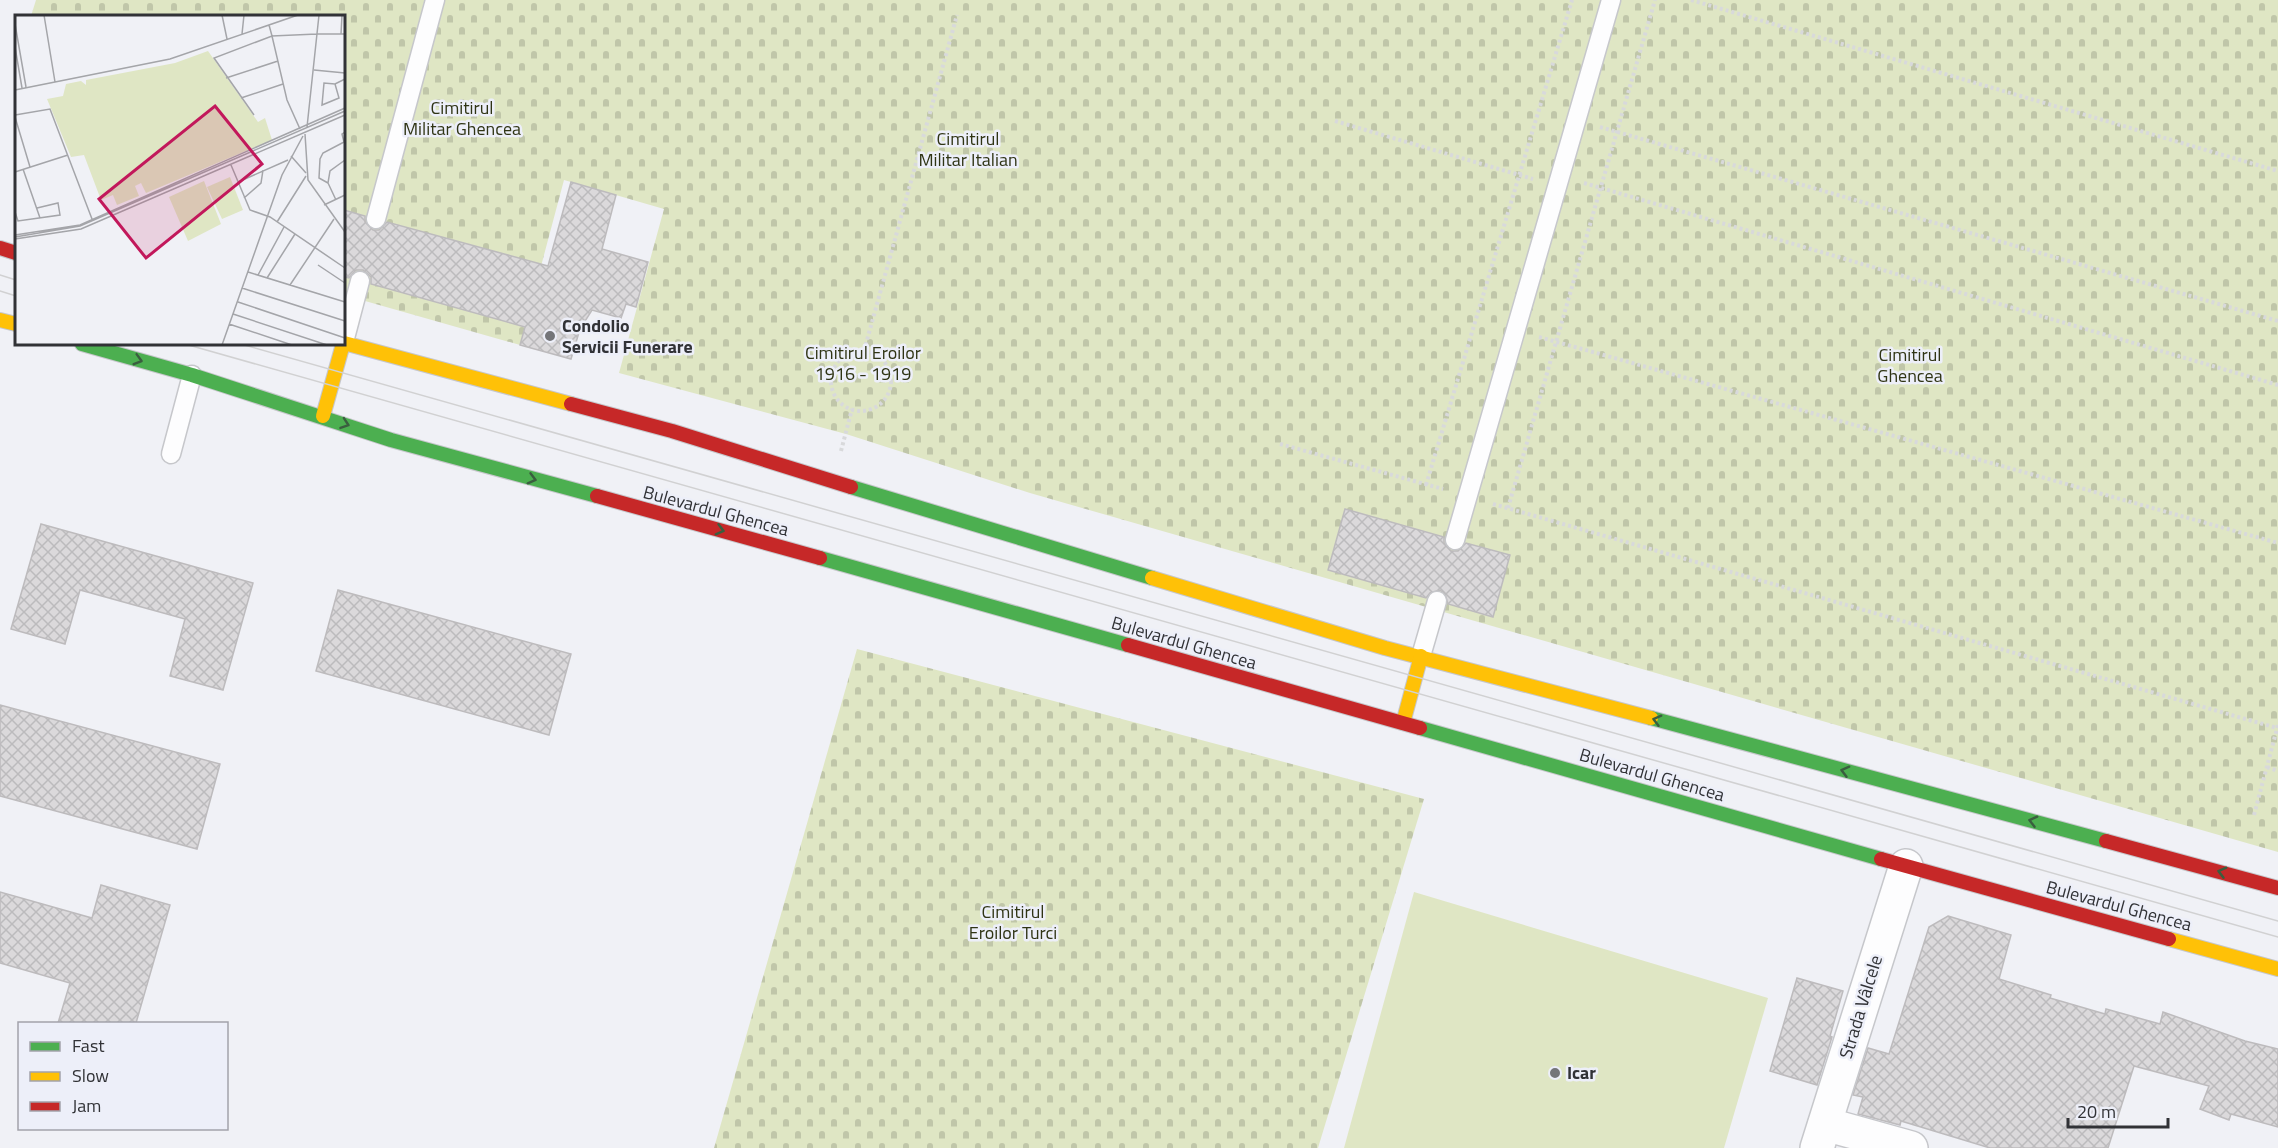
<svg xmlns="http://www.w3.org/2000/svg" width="2278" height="1148" viewBox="0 0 2278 1148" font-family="'Titillium Web',sans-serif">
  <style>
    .cemetery { fill: url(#cemetery-stones) }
    .park { fill: #dfe6c4 }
    .building { fill: url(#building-cross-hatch); stroke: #bdbbbd; stroke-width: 1.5 }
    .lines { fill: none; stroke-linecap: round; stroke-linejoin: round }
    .lane-casing { stroke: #c6c7cb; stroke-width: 21 }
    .street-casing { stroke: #c6c7cb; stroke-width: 36 }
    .fast-casing { stroke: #c6c7cb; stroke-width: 16 }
    .slow-casing { stroke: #c6c7cb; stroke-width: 16 }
    .jam-casing { stroke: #c6c7cb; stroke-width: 16 }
    .path { stroke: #d8d9db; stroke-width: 4; stroke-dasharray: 3 3; stroke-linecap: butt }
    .lane { stroke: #fdfdfe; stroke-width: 18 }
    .street { stroke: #fdfdfe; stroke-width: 33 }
    .fast { stroke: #4caf50; stroke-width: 14 }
    .slow { stroke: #ffc107; stroke-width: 14 }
    .jam { stroke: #c62828; stroke-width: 14 }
    .tram { stroke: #d1d1d2; stroke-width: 1.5 }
    .oneway { stroke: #3a5e3f }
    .poi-dot { fill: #747579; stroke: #edeff9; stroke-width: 2 }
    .labels { text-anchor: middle; stroke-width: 5; stroke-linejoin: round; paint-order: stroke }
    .park-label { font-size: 18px; fill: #2f3414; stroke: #edeff9 }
    .poi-label { font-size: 18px; font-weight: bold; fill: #313236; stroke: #edeff9; text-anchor: start }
    .street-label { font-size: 18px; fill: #313236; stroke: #edeff9 }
    .inset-road { fill: none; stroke: #a4a5a9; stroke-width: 1.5 }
    .view { fill: #c2185b; fill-opacity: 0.15; stroke: #c2185b; stroke-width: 3 }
    .inset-edge { fill: none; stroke: #313236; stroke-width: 3 }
  </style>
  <defs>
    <pattern id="cemetery-stones" width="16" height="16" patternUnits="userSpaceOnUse" patternTransform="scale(1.5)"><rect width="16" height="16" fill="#dfe6c4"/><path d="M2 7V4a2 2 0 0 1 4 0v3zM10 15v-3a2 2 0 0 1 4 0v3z" fill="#c0c6a9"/></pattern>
    <pattern id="building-cross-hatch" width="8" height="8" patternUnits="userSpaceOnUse" patternTransform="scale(1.5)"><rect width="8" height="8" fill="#dbd9db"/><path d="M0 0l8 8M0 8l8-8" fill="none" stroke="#bcbbbd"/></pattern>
  </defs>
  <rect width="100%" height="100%" fill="#f0f1f6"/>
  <g class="cemetery">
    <polygon points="36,0 2278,0 2278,852 1030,493 846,434 619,373 664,209 564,180 520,345 344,295 344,16 31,16"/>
    <polygon points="857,649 1424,799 1318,1148 714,1148"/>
  </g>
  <polygon class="park" points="1414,892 1768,998 1724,1148 1344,1148"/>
  <g class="building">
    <polygon points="571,182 616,195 602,249 648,262 636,307 626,304 621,318 592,310 580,329 571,359 520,345 525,327 371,284 371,277 363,270 356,270 349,278 344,277 344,210 365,216 365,222 373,230 379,230 387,222 548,266"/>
    <polygon points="1345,509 1444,537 1444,543 1451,551 1458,551 1466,543 1510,555 1493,617 1448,604 1445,594 1440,590 1430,593 1426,598 1328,570"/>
    <polygon points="41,524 253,583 223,690 170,676 185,619 80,590 65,644 11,629"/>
    <polygon points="338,590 571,654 549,735 316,671"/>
    <polygon points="0,705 220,764 197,849 0,796"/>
    <polygon points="101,885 170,905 136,1023 58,1023 70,983 0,963 0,892 92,918"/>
    <polygon points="1948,916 2011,935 1999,979 2051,995 2050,998 2105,1014 2106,1009 2160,1024 2163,1012 2245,1041 2278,1049 2278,1127 2231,1114 2229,1120 2200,1109 2209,1086 2134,1066 2108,1148 1990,1148 1901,1121 1900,1125 1858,1114 1863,1097 1853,1095 1868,1048 1889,1054 1929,927"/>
    <polygon points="1797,978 1843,991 1830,1036 1832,1037 1817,1085 1770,1071"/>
  </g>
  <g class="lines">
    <defs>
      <g id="lane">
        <polyline points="376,219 435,0"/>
        <polyline points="344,342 360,281"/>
        <polyline points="171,454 192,375"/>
        <polyline points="1455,540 1611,0"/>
        <polyline points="1421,656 1437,601"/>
      </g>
      <g id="street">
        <polyline points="1825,1124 1911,1148"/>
        <polyline points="1817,1148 1906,866"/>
      </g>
      <g id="fast">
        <polyline points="82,344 192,375 391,440 597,496"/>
        <polyline points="851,487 1152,578"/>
        <polyline points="820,558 1128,645"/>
        <polyline points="1651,718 2106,841"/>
        <polyline points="1420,728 1881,859"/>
      </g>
      <g id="slow">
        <polyline points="0,320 16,324"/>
        <polyline points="344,343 571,404"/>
        <polyline points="323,416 343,344"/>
        <polyline points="1152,578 1385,648 1651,718"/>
        <polyline points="1403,723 1421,656"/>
        <polyline points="2169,939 2278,969"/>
      </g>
      <g id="jam">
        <polyline points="0,248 16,253"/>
        <polyline points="571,404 672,431 851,487"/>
        <polyline points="597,496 820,558"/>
        <polyline points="1128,645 1420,728"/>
        <polyline points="2106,841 2278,888"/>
        <polyline points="1881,859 2169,939"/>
      </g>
    </defs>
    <use href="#lane" class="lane-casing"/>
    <use href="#street" class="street-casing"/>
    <use href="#fast" class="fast-casing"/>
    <use href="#slow" class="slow-casing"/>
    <use href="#jam" class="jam-casing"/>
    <g class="path">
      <polyline points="1691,0 2278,171"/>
      <polyline points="1335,121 1533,179"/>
      <polyline points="1600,127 2278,321"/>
      <polyline points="1584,183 2278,385"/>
      <polyline points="1539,337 2278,543"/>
      <polyline points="864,351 957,15"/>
      <circle cx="861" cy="381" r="30"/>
      <polyline points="1280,444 1443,489"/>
      <polyline points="841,451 852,409"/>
      <polyline points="1426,485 1572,0"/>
      <polyline points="1493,504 2277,728"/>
      <polyline points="1508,508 1655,0"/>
      <polyline points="2267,767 2278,771"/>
      <polyline points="2254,815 2278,725"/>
    </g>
    <use href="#lane" class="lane"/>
    <use href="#street" class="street"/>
    <use href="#fast" class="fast"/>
    <use href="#slow" class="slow"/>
    <use href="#jam" class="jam"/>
    <g class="tram">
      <polyline points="0,275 16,280"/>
      <polyline points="0,291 16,296"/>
      <polyline points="185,344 2278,937"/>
      <polyline points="241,344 2278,921"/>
    </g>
  </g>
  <defs><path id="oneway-chevron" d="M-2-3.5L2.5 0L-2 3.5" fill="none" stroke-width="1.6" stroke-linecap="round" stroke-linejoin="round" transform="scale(1.5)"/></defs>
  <g class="oneway">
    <use href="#oneway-chevron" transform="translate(138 360) rotate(16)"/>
    <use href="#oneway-chevron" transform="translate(345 424) rotate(19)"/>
    <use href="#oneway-chevron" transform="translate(532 479) rotate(15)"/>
    <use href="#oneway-chevron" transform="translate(720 530) rotate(15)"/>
    <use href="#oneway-chevron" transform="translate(1657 720) rotate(-165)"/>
    <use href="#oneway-chevron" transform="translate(1845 771) rotate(-165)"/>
    <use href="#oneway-chevron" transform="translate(2033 821) rotate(-165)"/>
    <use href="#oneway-chevron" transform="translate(2222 872) rotate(-165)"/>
  </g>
  <g class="poi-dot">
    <circle cx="550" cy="336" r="6"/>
    <circle cx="1555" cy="1073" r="6"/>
  </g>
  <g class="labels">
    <g class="park-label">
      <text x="462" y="114">Cimitirul<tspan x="462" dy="21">Militar Ghencea</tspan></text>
      <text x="968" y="145">Cimitirul<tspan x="968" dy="21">Militar Italian</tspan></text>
      <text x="863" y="359">Cimitirul Eroilor<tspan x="863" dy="21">1916 - 1919</tspan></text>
      <text x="1910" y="361">Cimitirul<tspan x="1910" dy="21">Ghencea</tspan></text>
      <text x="1013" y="918">Cimitirul<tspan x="1013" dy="21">Eroilor Turci</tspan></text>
    </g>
    <g class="poi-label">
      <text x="562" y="332">Condolio<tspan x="562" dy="21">Servicii Funerare</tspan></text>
      <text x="1567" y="1079">Icar</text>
    </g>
    <g class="street-label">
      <text transform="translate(716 511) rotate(15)" y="6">Bulevardul Ghencea</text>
      <text transform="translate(1184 643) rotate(16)" y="6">Bulevardul Ghencea</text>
      <text transform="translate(1652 775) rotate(16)" y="6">Bulevardul Ghencea</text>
      <text transform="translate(2119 906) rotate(15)" y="6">Bulevardul Ghencea</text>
      <text transform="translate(1861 1007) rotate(-73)" y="6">Strada Vâlcele</text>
    </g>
  </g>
  <g transform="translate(15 15)">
    <rect width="330" height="330" fill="#f0f1f6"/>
    <path d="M193,36L243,107L250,103L257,125L131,178L126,168L120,171L124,181L102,190L98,180L86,185L69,140L56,142L32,84L48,81L51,69L66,66L71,70V65L160,48ZM189,166L206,209L173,226L154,182Z" fill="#dfe6c4"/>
    <path d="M215,162L228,195L207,204L192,172Z" fill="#dfe6c4"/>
    <path class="inset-road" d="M29,0L40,67M207,0L212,24M0,9L11,72M254,10L257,21L302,19M227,19L229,0M302,19H330M326,19L327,0M0,32L7,73M299,55L330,58M211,63L263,46M320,69L324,83L307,90L309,68L320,69L330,64M0,75L155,44L283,0M226,83L268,69M0,100L35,94L77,204M239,100L199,43L257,21L272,85L285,114M0,102L15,152M292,112L304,0M290,119L293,165L330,217M276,141L291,158M216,150L235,195L255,202L330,253M8,154L25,203M0,157L53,140M223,167L273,145M313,168L304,163L305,144L308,138L329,127L327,119L330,117M229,183L246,168L248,155M321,185L313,168L315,156L330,145M309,190L330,180M0,197L3,206L45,200L43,188L22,193M262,207L291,161M0,220L65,210L330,93M0,222L65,211L330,96M0,224L66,214L330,100M303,250L330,268M233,257L330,287M243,260L269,212M252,263L280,219M275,270L319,204M227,273L330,306M223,287L330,323M218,299L312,330M214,309L277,330M207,330L267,160L288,121"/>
    <path class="view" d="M200,91L247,149L131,243L84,184Z"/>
    <rect width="330" height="330" class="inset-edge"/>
  </g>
  <rect x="18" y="1022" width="210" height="108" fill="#edeff9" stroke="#a2a3ab" stroke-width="1.5"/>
  <rect x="30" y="1042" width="30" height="9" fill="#4caf50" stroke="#a2a3ab" stroke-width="1.5"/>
  <text x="72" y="1052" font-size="18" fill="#313236">Fast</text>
  <rect x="30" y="1072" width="30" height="9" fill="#ffc107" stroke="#a2a3ab" stroke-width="1.5"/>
  <text x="72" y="1082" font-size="18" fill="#313236">Slow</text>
  <rect x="30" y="1102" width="30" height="9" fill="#c62828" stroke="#a2a3ab" stroke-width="1.5"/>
  <text x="72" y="1112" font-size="18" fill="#313236">Jam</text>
  <path d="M2068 1118v9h100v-9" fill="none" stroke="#313236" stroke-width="3"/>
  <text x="2077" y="1118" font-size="18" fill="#313236" stroke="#edeff9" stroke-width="4.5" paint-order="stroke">20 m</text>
</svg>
